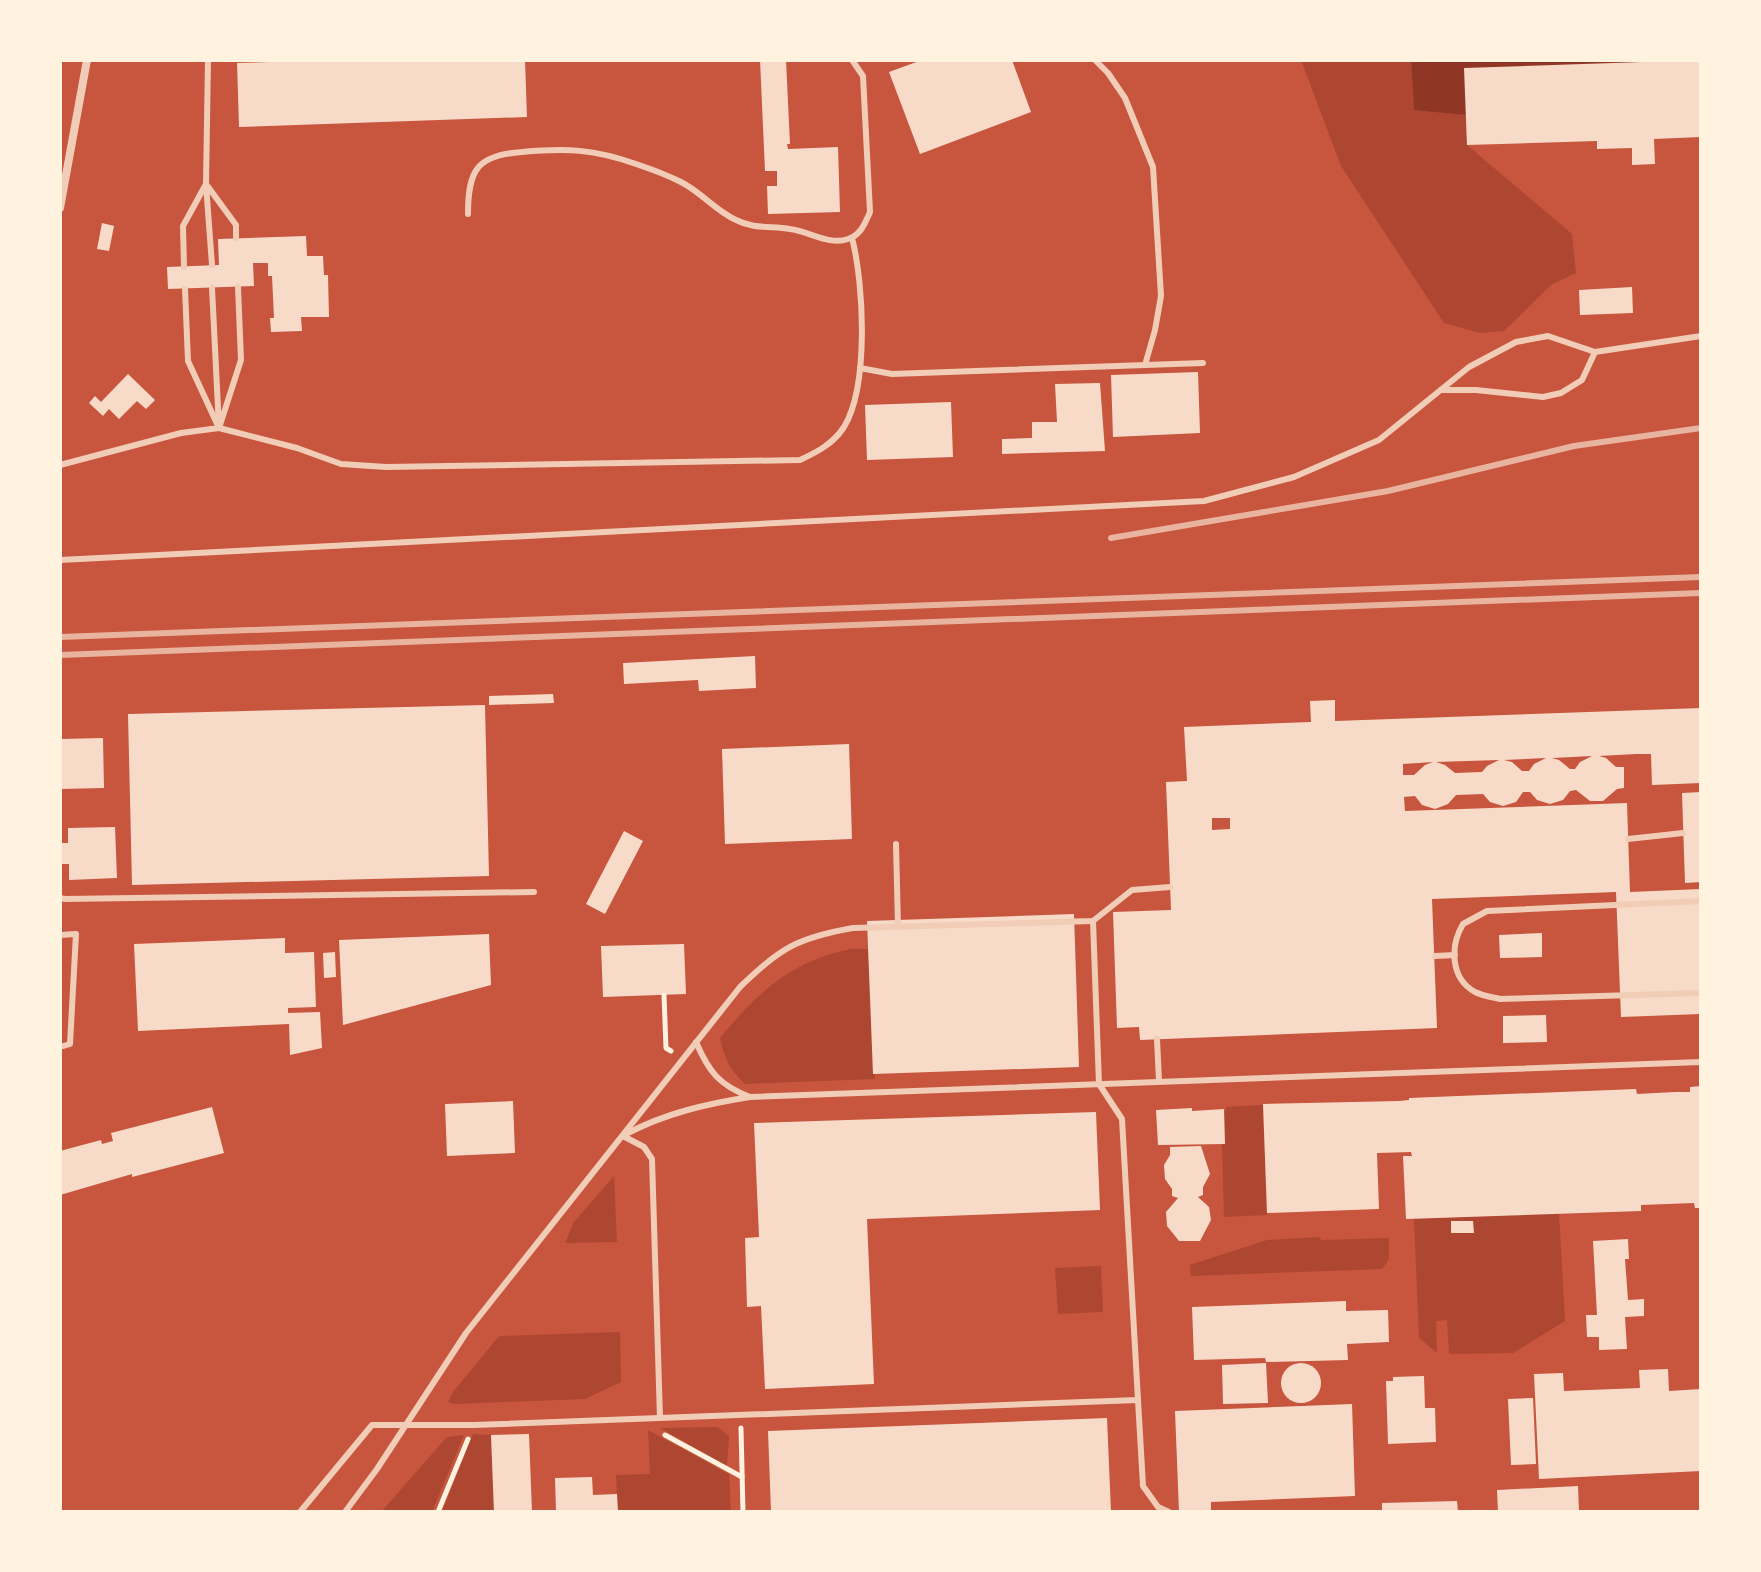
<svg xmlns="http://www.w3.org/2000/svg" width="1761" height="1572" viewBox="0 0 1761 1572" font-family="'Exo 2',sans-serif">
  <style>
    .green { fill: #ae4732 }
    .water { fill: #8f3625 }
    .building { fill: #f7dbc8; fill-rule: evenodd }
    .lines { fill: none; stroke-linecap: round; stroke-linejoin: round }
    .path { stroke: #fff3e0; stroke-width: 5 }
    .service { stroke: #f1ccb7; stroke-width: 6 }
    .minor { stroke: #f1ccb7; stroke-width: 8 }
    .rail { stroke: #e9b49f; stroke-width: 6 }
  </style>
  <rect width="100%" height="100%" fill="#c8553d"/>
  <g class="green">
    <polygon points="1301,60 1411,60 1414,109 1466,115 1467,145 1572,234 1576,273 1551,285 1504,331 1480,333 1444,323 1341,166"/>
    <path d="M851,949H868L875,1079L745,1084C730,1071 724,1057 720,1038C758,992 791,961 851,949Z"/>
    <polygon points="1263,1105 1267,1215 1224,1217 1222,1144 1225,1143 1224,1111 1226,1111 1226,1107"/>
    <polygon points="614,1176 617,1242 565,1243 574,1222"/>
    <polygon points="1559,1213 1565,1321 1513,1353 1449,1354 1447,1320 1436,1321 1437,1353 1419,1338 1414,1219"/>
    <polygon points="1320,1237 1321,1240 1389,1238 1389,1259 1382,1269 1191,1276 1190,1265 1267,1240"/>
    <polygon points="1101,1266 1103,1312 1058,1314 1055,1268"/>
    <polygon points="620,1332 621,1382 585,1399 454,1404 448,1402 453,1392 499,1336"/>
    <polygon points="718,1427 729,1436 727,1466 660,1428"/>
    <polygon points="648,1430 729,1474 731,1512 618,1512 616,1475 650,1474"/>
    <polygon points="473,1434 491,1435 494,1512 442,1512"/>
    <polygon points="464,1435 432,1512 381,1512 447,1437"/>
  </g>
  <polygon class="water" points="1411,60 1701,60 1466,115 1414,110"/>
  <g class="building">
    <polygon points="332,60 525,60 527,117 239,127 237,63"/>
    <polygon points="760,60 786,60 790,144 787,144 788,149 838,147 840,212 768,214 767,186 777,186 777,171 765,171"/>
    <polygon points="922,60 1012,60 1031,112 920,154 889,72"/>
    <polygon points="1701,60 1701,137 1654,139 1655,164 1632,165 1632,148 1597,149 1597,141 1467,145 1464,68"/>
    <polygon points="102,223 114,226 109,251 97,249"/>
    <polygon points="306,236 307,256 323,256 324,275 328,275 329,317 301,317 302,331 271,332 270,318 274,318 272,276 268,276 268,263 253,263 254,286 168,289 167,267 219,265 218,239"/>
    <polygon points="1632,287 1633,313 1580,315 1579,290"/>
    <polygon points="1198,372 1200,433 1113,437 1111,375"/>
    <polygon points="128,374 155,400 146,409 137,401 119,419 109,409 103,416 89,403 95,396 101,402"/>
    <polygon points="1100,383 1105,451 1002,454 1002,439 1032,438 1032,422 1057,422 1055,384"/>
    <polygon points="951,402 953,457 867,460 865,405"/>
    <polygon points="755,656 756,688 699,691 698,680 624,684 623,663"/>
    <polygon points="553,694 554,703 489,705 489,696"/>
    <path d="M1335,700V721L1701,708V783L1652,785L1651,754H1636L1599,756L1606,758L1616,767H1624V788L1617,789L1603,801H1590L1576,790L1570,791L1563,800L1550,804L1537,800L1530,792H1523L1516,802L1503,806L1490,802L1483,794L1456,795L1448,804L1435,809L1422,805L1415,796L1404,797L1405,811L1627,803L1630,892L1701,889V1014L1621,1017L1616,892L1432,899L1437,1028L1140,1040L1139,1027L1117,1028L1113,912L1171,910L1166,782L1187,781L1184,727L1311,722L1310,701ZM1592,756L1580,762L1575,769H1570L1559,760L1552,758ZM1546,758L1534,764L1529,771H1522L1512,762L1504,760ZM1499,760L1487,766L1482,772L1455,773L1445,765L1436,762ZM1433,762L1425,765L1414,775H1403V764ZM1212,818H1230V829L1212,830Z"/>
    <polygon points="485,705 489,876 132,885 128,714"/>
    <polygon points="103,738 104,788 60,789 60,739"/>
    <polygon points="849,744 852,839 725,844 722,749"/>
    <polygon points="1701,792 1701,882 1685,883 1682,793"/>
    <polygon points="115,827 117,878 69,880 69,864 60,864 60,843 68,843 68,828"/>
    <polygon points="624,831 643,841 605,914 586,904"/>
    <polygon points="1074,914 1079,1067 873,1074 867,921"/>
    <polygon points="1542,933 1542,957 1500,958 1499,935"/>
    <polygon points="489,934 491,985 343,1025 339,940"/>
    <polygon points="285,938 285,953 314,952 316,1007 288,1008 288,1013 320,1012 322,1048 290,1055 289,1024 138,1031 134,944"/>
    <polygon points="684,944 686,994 603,997 601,946"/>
    <polygon points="335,952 336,977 324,978 323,953"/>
    <polygon points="1546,1015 1547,1042 1503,1043 1503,1016"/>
    <polygon points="1701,1086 1701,1208 1695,1208 1694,1203 1641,1205 1641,1211 1406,1219 1403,1156 1412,1156 1411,1152 1377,1153 1379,1209 1267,1213 1263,1104 1399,1101 1409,1100 1409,1098 1636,1089 1637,1094 1675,1092 1690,1092 1690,1087"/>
    <polygon points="513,1101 515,1153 447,1156 445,1104"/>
    <polygon points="212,1107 224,1153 132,1177 132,1174 60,1195 60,1151 101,1140 102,1144 113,1141 111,1133"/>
    <polygon points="1192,1108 1192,1111 1224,1109 1225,1144 1158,1145 1156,1110"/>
    <polygon points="1096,1112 1100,1210 867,1219 874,1384 765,1389 761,1306 747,1307 745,1238 759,1237 754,1123"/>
    <polygon points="1201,1146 1210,1174 1203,1187 1203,1195 1198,1197 1209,1207 1211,1220 1200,1241 1179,1241 1167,1226 1166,1212 1178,1198 1172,1196 1172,1189 1165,1179 1164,1165 1170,1155 1170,1147"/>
    <polygon points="1451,1221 1473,1221 1474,1233 1451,1233"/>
    <polygon points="1628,1239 1629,1259 1625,1259 1628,1300 1644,1299 1644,1316 1625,1317 1627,1349 1599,1350 1599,1337 1587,1337 1586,1315 1597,1315 1593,1241"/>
    <polygon points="1346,1301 1346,1311 1388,1310 1389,1342 1347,1344 1348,1360 1266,1362 1265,1358 1194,1360 1192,1307"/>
    <polygon points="1266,1363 1268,1403 1223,1404 1222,1365"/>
    <circle cx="1301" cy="1383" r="20"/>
    <polygon points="1668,1369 1669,1391 1701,1389 1701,1471 1539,1479 1534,1374 1563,1373 1564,1391 1640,1388 1639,1370"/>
    <polygon points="1424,1376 1425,1408 1435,1408 1436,1442 1388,1444 1386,1381 1393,1381 1393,1377"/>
    <polygon points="1533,1398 1536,1464 1511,1465 1508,1399"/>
    <polygon points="1352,1404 1355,1496 1211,1502 1211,1512 1179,1512 1175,1411"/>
    <polygon points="1107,1418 1111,1512 771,1512 768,1431"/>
    <polygon points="529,1434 532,1512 494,1512 491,1435"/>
    <polygon points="592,1477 593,1495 617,1494 618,1512 556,1512 555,1478"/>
    <polygon points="1578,1486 1579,1512 1498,1512 1497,1490"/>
    <polygon points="1457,1501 1458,1512 1382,1512 1382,1503"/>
  </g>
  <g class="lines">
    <g class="path">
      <polyline points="664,995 666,1048 671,1051"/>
      <polyline points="741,1428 743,1512"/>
      <polyline points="665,1435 742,1477"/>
      <polyline points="438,1512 468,1439"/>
    </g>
    <g class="service">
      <polyline points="1095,60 1108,73 1125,98 1153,167 1161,296 1155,330 1145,365"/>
      <path d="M468,214C468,170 477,155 522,152C566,148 594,149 636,164C651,169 667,175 681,182C701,192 716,211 736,220C753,229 772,226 790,229C808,231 830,246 848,239C861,235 865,223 870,212L863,76L852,60"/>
      <polyline points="212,265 206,184 236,225 236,238"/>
      <polyline points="184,267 183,226 206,184 208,60"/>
      <polyline points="212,288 219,428 241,360 238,287"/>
      <polyline points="860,368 892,374 1203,363"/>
      <polyline points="1441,390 1476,390 1543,397 1561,393 1582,380 1595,352"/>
      <path d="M219,428L297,448L341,464L386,467L800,460C817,452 833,444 844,427C869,386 864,284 852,238"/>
      <polyline points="60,465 181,433 219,428 188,361 185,289"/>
      <polyline points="60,560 1204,501 1294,477 1379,440 1469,367 1516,342 1548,336 1595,352 1701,336"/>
      <polyline points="1628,839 1683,833"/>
      <polyline points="896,844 898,927"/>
      <polyline points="60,898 65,899 534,892"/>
      <path d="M1701,901L1487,911L1463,924C1450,946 1450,978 1475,992C1483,996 1492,997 1500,999L1701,993"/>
      <polyline points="60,935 76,934 70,1044 60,1047"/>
      <polyline points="1435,956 1455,955"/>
      <polyline points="1157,1039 1159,1081"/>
      <polyline points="750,1097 1701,1062"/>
      <path d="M626,1134C666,1113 706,1104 750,1097C719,1085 709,1072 696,1042"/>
      <polyline points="623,1136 644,1147 652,1159 660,1418"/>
      <polyline points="1138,1400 1143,1486 1158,1507 1169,1512"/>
      <polyline points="300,1512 372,1425 474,1425 1138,1400 1122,1119 1099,1084 1093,921"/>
      <path d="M345,1512L377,1469L466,1333L740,987C781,948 796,938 853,928L1093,921L1132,890L1170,887"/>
    </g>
    <polyline class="minor" points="60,208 87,60"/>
    <g class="rail">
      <polyline points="1111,538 1388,491 1574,446 1701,428"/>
      <polyline points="60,637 1701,577"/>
      <polyline points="60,655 1701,593"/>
    </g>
  </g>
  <rect width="1761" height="1572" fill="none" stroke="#fff3e0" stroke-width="124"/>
</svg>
